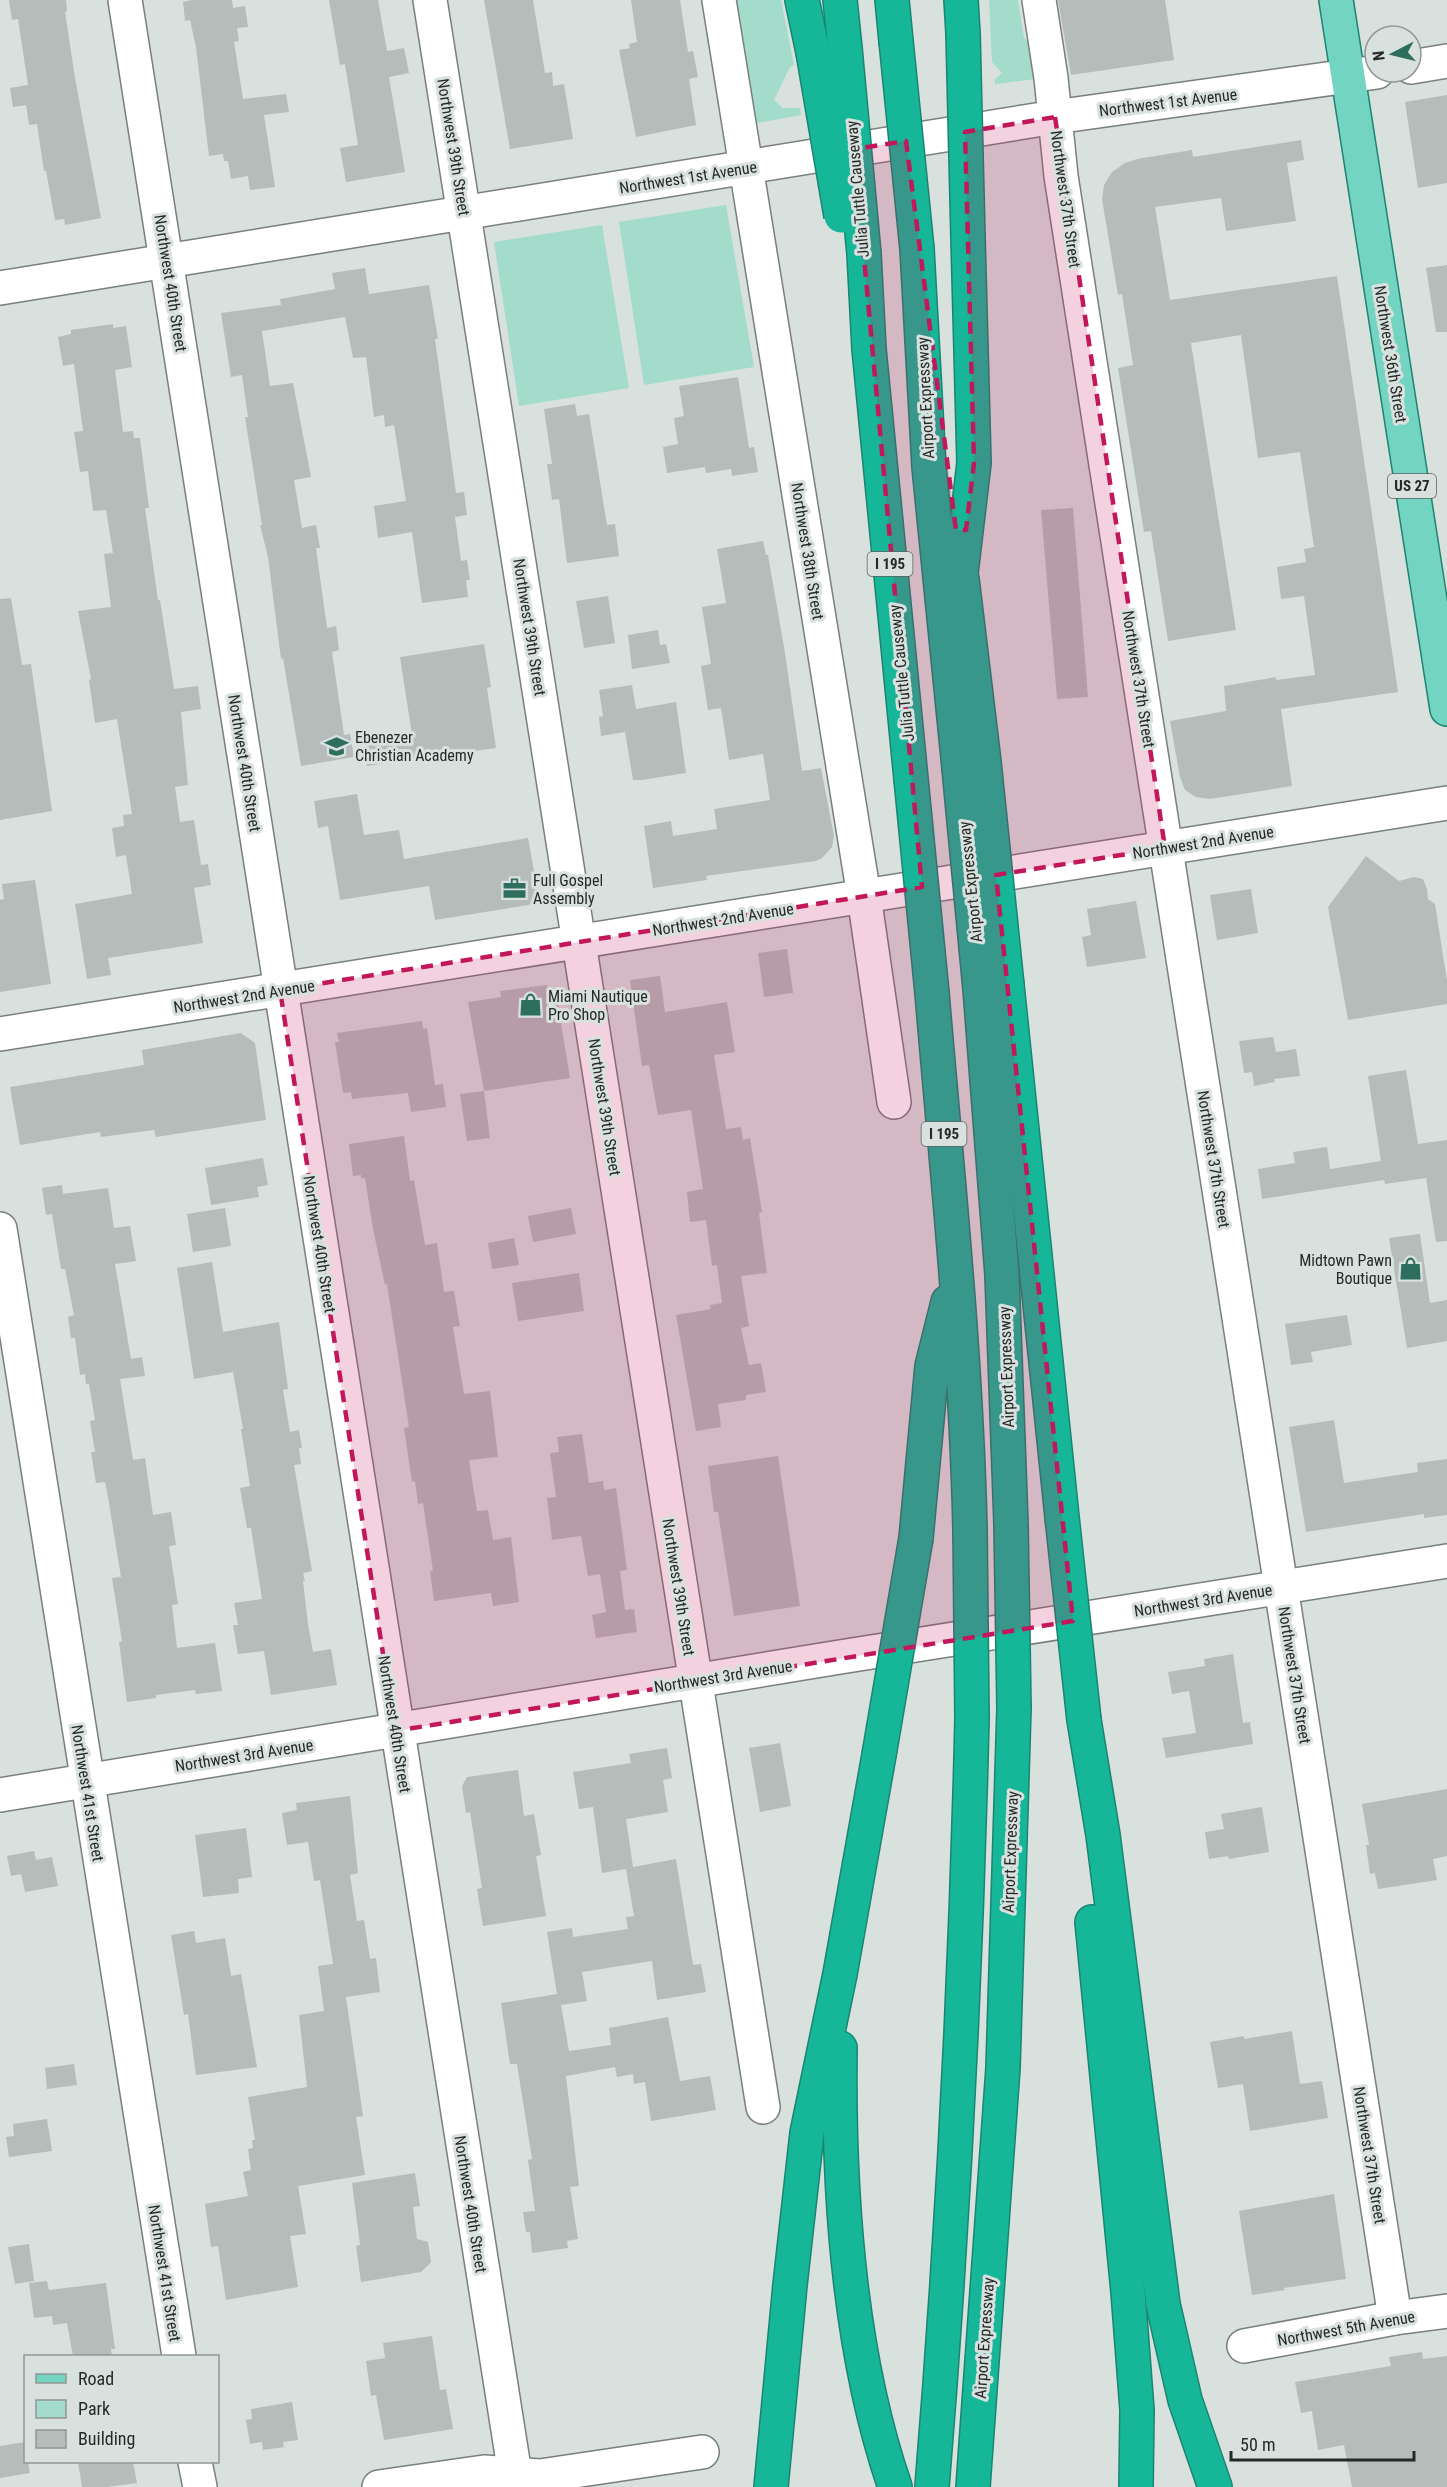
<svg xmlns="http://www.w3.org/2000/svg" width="1447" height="2487" viewBox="0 0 1447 2487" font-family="'Roboto Condensed',sans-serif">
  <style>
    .green { fill: #a3dccb }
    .building { fill: #b5bcba }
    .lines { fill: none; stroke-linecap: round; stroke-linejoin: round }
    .minor-casing { stroke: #787f7d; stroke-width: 36 }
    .major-casing { stroke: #1b8571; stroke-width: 36 }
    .highway-casing { stroke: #1b8571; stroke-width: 36 }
    .minor { stroke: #fff; stroke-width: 33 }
    .major { stroke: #73d4c1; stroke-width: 33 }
    .highway { stroke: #15b798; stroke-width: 33 }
    .highway-bridge-casing { stroke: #1b8571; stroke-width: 36; stroke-linecap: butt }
    .highway-bridge { stroke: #15b798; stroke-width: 33 }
    .marked { fill: #c2185b; fill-opacity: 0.2; stroke: #c2185b; stroke-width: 4.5; stroke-dasharray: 12 8; stroke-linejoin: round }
    .labels { text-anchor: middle; stroke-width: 6; stroke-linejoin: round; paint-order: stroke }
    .shield { fill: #d9e1df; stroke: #5b605f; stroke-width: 1.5 }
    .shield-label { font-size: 15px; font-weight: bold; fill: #252928 }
    .street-label { font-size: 16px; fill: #252928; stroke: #d9e1df }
    .poi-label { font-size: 16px; fill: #252928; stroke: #d9e1df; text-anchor: start }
  </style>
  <rect width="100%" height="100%" fill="#d9e1df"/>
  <g class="green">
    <polygon points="732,0 781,0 794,65 790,67 774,100 783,108 800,108 801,115 752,124"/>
    <polygon points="989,0 1018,0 1024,38 1035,49 1036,79 995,84 995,79 1002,73 992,62"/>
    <polygon points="726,205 754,367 644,385 619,222"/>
    <polygon points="602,225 629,388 519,406 494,242"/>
  </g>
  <g class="building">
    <polygon points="9,0 66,0 67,11 65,12 75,78 101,218 65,225 64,219 55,220 46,171 44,171 37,124 29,125 26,105 13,107 10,88 28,85 18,19 12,20"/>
    <polygon points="192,0 232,0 233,8 245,6 248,27 237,28 239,41 234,42 243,99 286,94 289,112 264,115 275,187 250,190 248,176 231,179 228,161 224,161 223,154 209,156 196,47 190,20 185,21 183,2"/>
    <polygon points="329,0 378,0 387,51 404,48 409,73 389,77 405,172 346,182 340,148 358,145 345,64 340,65"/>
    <polygon points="484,0 533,0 545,73 552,72 553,86 564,84 573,139 510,149"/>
    <polygon points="631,0 680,0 688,52 693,51 698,77 689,79 696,125 636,137 619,50 630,48 629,44 637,42"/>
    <polygon points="1058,0 1165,0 1174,60 1071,75"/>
    <polygon points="1447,95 1447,183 1418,188 1405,102"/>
    <polygon points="1301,140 1304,160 1287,163 1296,221 1226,231 1221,198 1155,207 1170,300 1337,276 1398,692 1281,709 1292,786 1210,799 1196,797 1185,790 1180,777 1170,721 1226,711 1224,686 1276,677 1276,680 1315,675 1304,596 1281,599 1277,567 1306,562 1304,549 1314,547 1300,452 1258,458 1241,335 1191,343 1236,630 1168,641 1151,531 1144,532 1118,368 1133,365 1122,294 1118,295 1102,199 1104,185 1112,172 1125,163 1137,159 1192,150 1193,157"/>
    <polygon points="1447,265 1447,332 1436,332 1426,268"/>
    <polygon points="365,268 369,294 429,285 438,339 435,339 456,493 464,492 467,515 455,517 461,561 467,560 470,580 466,580 468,597 422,603 412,532 378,538 374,506 406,501 394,425 385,427 384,415 374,417 366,357 353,358 345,317 262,331 270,386 293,383 311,477 294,480 302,528 316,525 320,548 316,548 327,628 336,626 339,650 332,652 344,735 350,734 354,757 301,766 283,658 281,659 268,557 260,525 262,525 245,417 248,417 242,375 231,377 221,313 281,305 280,299 335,289 332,273"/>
    <polygon points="113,324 113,328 126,326 132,367 115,370 123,432 133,431 134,438 140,438 149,508 145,508 158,600 160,600 174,689 198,686 201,709 181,712 188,785 175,787 180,822 194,820 201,865 208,864 211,885 194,888 203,943 108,958 111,975 87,979 75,904 132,894 126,855 116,857 112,828 124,826 123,815 132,814 117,719 95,723 89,680 91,679 78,611 111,607 104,554 113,553 106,510 93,511 88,471 80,472 74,432 83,431 74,364 63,366 58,337 71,334 71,330"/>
    <polygon points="738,377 749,448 754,447 758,472 732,476 731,469 706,473 705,467 667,473 663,447 678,444 674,418 684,416 679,386"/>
    <polygon points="575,404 577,416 589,414 607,525 615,524 619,556 567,563 559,499 552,500 547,464 552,464 544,409"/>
    <polygon points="1073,508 1088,697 1057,699 1041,510"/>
    <polygon points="763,541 766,555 768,555 785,653 802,771 821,768 834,836 832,847 822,858 816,861 706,876 707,880 653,888 644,826 671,821 673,836 717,829 714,809 770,800 763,754 729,760 721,708 708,710 701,666 711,664 702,607 726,603 717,549"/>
    <polygon points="608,596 615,643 584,648 576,601"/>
    <polygon points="11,598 22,665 31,664 52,811 0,820 0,599"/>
    <polygon points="658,630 660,645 666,644 670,663 632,669 628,635"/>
    <polygon points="484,644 491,687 487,688 496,748 367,766 363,742 412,735 400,657"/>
    <polygon points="632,685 636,709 676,702 686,773 642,780 633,780 625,732 601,736 599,717 603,716 599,690"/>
    <polygon points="357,794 364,835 399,830 404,859 528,838 538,893 529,905 435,920 429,886 340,900 328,826 318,828 314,801"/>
    <polygon points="1366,856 1399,881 1414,877 1423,879 1427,889 1428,899 1435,904 1447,981 1447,1004 1348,1020 1328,907"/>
    <polygon points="35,880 51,984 0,992 0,900 4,899 2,884"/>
    <polygon points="1251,889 1258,933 1217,940 1210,895"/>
    <polygon points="1136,901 1146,958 1087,967 1082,937 1091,935 1087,909"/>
    <polygon points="787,949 793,993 764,997 758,953"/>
    <polygon points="660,976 665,1012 727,1002 735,1052 714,1055 726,1129 741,1127 743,1140 750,1138 762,1212 759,1213 767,1273 741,1276 749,1326 741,1328 749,1365 761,1363 766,1392 746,1395 746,1400 718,1404 721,1427 696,1431 676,1315 711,1309 710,1305 722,1303 717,1265 712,1266 706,1220 690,1222 687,1192 703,1189 691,1110 658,1115 649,1065 642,1066 630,980"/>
    <polygon points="546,985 556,993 570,1078 484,1091 468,1002 501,997 500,991"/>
    <polygon points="422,1021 423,1029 427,1028 435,1085 443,1084 446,1107 411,1112 408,1093 352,1099 351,1092 343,1093 335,1042 339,1042 337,1033"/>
    <polygon points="241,1033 255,1043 266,1120 156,1137 154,1130 101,1137 100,1132 20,1145 10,1087 144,1065 142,1050"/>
    <polygon points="1273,1037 1276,1052 1296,1049 1300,1076 1274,1079 1275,1082 1254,1086 1252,1072 1244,1073 1239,1041"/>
    <polygon points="1406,1070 1418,1144 1447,1140 1447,1241 1436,1242 1426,1178 1385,1184 1384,1180 1262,1199 1258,1169 1295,1163 1293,1152 1327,1147 1330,1169 1381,1161 1368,1076"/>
    <polygon points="484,1091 490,1138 467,1141 460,1094"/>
    <polygon points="404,1136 410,1181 414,1180 425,1245 437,1243 444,1292 454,1291 460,1326 453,1327 464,1394 490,1391 498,1457 469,1460 477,1511 488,1510 493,1540 511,1537 519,1602 493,1606 491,1593 434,1601 430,1571 433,1571 423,1503 418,1504 415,1481 412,1482 404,1428 409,1427 387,1284 385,1285 373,1229 365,1178 361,1178 361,1175 353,1176 349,1144"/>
    <polygon points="263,1158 268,1185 257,1187 259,1197 211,1205 205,1168"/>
    <polygon points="62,1185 63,1194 108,1188 114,1228 130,1226 136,1261 115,1264 131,1359 142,1357 145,1376 120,1379 133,1460 145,1458 153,1515 171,1512 176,1545 169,1546 178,1604 172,1605 177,1648 215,1643 222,1691 196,1694 195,1690 156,1695 156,1698 127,1702 119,1642 122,1641 112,1578 121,1577 107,1491 105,1482 96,1483 91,1452 95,1452 90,1421 95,1420 89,1384 86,1384 85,1374 80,1375 75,1338 71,1338 68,1317 74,1315 65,1269 61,1269 52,1214 46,1215 42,1188"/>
    <polygon points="225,1208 231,1246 193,1252 187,1214"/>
    <polygon points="571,1208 576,1234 533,1242 528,1216"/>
    <polygon points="1420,1234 1430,1303 1447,1300 1447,1341 1407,1348 1389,1238"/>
    <polygon points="514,1238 519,1265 492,1269 488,1243"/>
    <polygon points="212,1262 223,1332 279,1322 288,1389 283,1390 290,1432 299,1430 302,1448 299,1448 301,1464 294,1465 312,1571 303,1573 305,1581 303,1581 308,1624 313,1652 331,1649 337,1685 271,1695 264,1651 238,1654 233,1625 238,1625 234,1603 262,1599 251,1528 247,1528 240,1488 250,1486 241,1429 243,1429 233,1372 194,1379 177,1268"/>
    <polygon points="579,1273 584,1311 518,1321 512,1283"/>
    <polygon points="1347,1315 1352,1345 1311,1352 1313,1362 1291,1365 1285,1324"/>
    <polygon points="1334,1420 1344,1483 1418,1472 1417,1463 1447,1459 1447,1515 1424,1518 1424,1514 1306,1532 1289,1427"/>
    <polygon points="582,1434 589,1483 603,1481 604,1490 616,1488 627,1570 620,1571 625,1610 634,1609 637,1632 596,1638 592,1615 606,1612 600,1574 588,1576 581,1536 552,1540 547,1498 556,1497 550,1453 559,1452 557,1437"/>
    <polygon points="778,1456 800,1606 734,1616 718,1512 714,1512 708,1466"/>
    <polygon points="1233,1654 1243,1723 1250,1722 1253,1744 1166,1758 1162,1738 1196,1733 1189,1691 1172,1694 1168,1672 1205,1666 1204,1659"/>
    <polygon points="780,1743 791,1806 760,1812 749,1748"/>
    <polygon points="667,1748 672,1778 663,1780 668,1812 626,1819 633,1867 676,1859 693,1965 701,1964 706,1992 657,2000 652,1961 582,1972 587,2001 561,2005 569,2051 611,2045 609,2028 668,2017 680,2081 710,2076 716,2110 651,2121 645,2082 634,2084 633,2074 617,2077 615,2067 566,2076 579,2186 570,2187 578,2239 567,2241 568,2248 532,2253 530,2232 526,2232 523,2212 535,2211 528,2160 532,2159 517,2064 510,2064 501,2003 557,1994 547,1932 572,1928 573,1937 628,1929 626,1917 634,1916 626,1869 602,1873 593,1807 579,1809 573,1772 631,1763 629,1754"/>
    <polygon points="518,1770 524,1816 534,1814 541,1855 536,1856 546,1916 483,1926 477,1889 482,1888 470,1812 466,1813 462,1786 467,1777"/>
    <polygon points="1447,1789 1447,1856 1433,1859 1437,1880 1378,1889 1375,1873 1370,1874 1366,1845 1369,1845 1362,1804"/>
    <polygon points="350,1796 358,1873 350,1875 357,1921 364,1920 370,1959 376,1958 380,1992 346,1997 363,2116 356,2117 365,2175 298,2186 306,2234 290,2236 298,2287 226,2300 218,2246 211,2247 205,2204 248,2196 243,2172 251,2170 248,2149 253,2148 252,2140 255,2140 248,2097 307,2087 299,2015 324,2011 318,1966 333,1964 320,1880 314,1881 308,1842 287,1845 282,1813 297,1810 296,1803"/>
    <polygon points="1262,1807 1269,1852 1229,1859 1228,1856 1209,1859 1205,1832 1224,1829 1221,1814"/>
    <polygon points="246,1828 252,1877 238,1879 239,1893 203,1897 195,1835"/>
    <polygon points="34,1851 36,1860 52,1857 58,1886 25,1892 21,1874 11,1876 7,1856"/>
    <polygon points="194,1931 196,1943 225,1938 231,1976 241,1974 257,2067 196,2075 188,2014 184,2015 171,1935"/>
    <polygon points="1292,2031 1300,2084 1322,2081 1328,2118 1250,2131 1243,2084 1218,2088 1210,2042 1244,2036 1244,2039"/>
    <polygon points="74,2064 77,2085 47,2089 45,2068"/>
    <polygon points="47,2119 52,2151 9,2157 6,2137 14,2136 13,2124"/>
    <polygon points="415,2173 420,2206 413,2207 417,2239 428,2242 431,2262 421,2272 361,2282 356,2246 360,2245 352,2183"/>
    <polygon points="1334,2194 1346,2279 1284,2288 1285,2290 1252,2295 1239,2211"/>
    <polygon points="29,2244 34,2281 15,2284 8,2247"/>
    <polygon points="47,2281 49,2290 106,2283 115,2349 111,2349 112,2356 73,2356 67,2323 53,2325 52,2316 34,2318 29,2283"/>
    <polygon points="432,2336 440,2390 446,2389 453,2429 384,2440 376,2395 371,2396 366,2361 385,2358 383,2343"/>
    <polygon points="1422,2352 1423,2359 1447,2356 1447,2487 1352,2487 1344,2445 1318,2450 1312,2411 1301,2413 1295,2382 1391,2366 1389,2357"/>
    <polygon points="292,2402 298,2440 283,2442 284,2447 263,2450 262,2442 250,2444 246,2420 252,2419 251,2409"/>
    <polygon points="25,2442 26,2462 28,2462 30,2473 0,2478 0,2446"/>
    <polygon points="78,2462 133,2462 137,2483 107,2487 82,2487"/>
  </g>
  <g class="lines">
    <defs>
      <g id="minor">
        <path d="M125,0C260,828 379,1659 517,2487"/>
        <path d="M430,0C544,702 649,1405 763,2107"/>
        <polyline points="719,0 864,896 894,1102"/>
        <polyline points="1039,0 1051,78 1061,176 1395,2318"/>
        <polyline points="1411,67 1447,61"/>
        <polyline points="0,288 1055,117 1377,72"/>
        <polyline points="0,1034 1447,803"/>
        <polyline points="0,1229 179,2356"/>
        <polyline points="0,1795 840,1657 1447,1561"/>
        <polyline points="1244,2346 1395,2318 1447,2311"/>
        <polyline points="195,2462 200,2487"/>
        <polyline points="379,2487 484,2472 540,2476 702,2452"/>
      </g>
      <polyline id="major" points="1336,0 1447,709"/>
      <g id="highway">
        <polyline points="802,0 813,52"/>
        <polyline points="840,0 845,48"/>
        <polyline points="892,0 896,41"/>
        <polyline points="961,0 963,33"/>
        <polyline points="917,249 929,467 959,768"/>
        <polyline points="864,254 869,349 911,779"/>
        <polyline points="961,573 974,463 968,238"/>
        <polyline points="962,579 984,762"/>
        <polyline points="1007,985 1062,1517"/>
        <polyline points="980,989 1002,1275 1011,1524"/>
        <path d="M932,993C947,1172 966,1351 970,1530"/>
        <polyline points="916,1538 932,1366 948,1302"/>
        <polyline points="1084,1720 1103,1835 1163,2304 1185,2400 1215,2487"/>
        <polyline points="1092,1922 1128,2292 1137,2410 1136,2487"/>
        <path d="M840,2048C838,2191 848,2351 895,2487"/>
        <polyline points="771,2487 790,2285 807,2133 840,1974 879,1755"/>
        <path d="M932,2487C953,2231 966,1975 972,1718"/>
        <polyline points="973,2487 1003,2068 1014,1708"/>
      </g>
    </defs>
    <use href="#minor" class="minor-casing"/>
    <use href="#major" class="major-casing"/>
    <use href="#highway" class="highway-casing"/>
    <use href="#minor" class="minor"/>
    <use href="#major" class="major"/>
    <use href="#highway" class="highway"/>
    <defs>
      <g id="highway-bridge">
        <polyline points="963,33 968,238"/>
        <polyline points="896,41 917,249"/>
        <polyline points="845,48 864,254"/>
        <polyline points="813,52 841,216"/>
        <polyline points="984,762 1007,985"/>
        <polyline points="959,768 980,989"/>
        <polyline points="911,779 932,993"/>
        <polyline points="1062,1517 1084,1720"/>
        <polyline points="1011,1524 1014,1708"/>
        <polyline points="970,1530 972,1718"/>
        <polyline points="879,1755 916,1538"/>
      </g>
    </defs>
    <use href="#highway-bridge" class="highway-bridge-casing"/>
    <use href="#highway-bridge" class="highway-bridge"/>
  </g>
  <path class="marked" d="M1055,117L1165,848L996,875L1073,1621L395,1731L280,990L922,887L854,149L906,141L956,530H966L974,463L965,132Z"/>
  <defs>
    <symbol id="school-bare" viewBox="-9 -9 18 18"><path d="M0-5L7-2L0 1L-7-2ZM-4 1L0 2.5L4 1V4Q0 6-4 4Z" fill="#2d6e5e" stroke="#d9e1df" stroke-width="2.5" paint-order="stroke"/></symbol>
    <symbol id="office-bare" viewBox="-9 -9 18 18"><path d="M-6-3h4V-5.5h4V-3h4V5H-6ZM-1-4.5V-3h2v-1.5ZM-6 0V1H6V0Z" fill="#2d6e5e" stroke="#d9e1df" stroke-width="2.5" paint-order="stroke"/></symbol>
    <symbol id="shop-bare" viewBox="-9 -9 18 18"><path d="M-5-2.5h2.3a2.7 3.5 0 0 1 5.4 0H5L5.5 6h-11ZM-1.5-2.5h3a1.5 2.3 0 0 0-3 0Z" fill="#2d6e5e" stroke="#d9e1df" stroke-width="2.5" paint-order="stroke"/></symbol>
  </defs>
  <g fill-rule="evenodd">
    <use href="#school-bare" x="320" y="730" width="33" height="33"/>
    <use href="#office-bare" x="498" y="872" width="33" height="33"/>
    <use href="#shop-bare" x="514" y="988" width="33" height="33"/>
    <use href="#shop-bare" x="1394" y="1252" width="33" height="33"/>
  </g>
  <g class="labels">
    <g class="shield">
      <rect x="1388" y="474" width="48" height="24" rx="4.5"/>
      <rect x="867.5" y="552" width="45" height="24" rx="4.5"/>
      <rect x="921.5" y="1122" width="45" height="24" rx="4.5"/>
    </g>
    <g class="shield-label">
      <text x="1412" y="491">US 27</text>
      <text x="890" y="569">I 195</text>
      <text x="944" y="1139">I 195</text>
    </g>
    <g class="street-label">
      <text transform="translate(1168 102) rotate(-7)" y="6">Northwest 1st Avenue</text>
      <text transform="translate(454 147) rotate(81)" y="6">Northwest 39th Street</text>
      <text transform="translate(688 177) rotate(-9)" y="6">Northwest 1st Avenue</text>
      <text transform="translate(857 189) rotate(-95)" y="6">Julia Tuttle Causeway</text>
      <text transform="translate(1066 199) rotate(82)" y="6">Northwest 37th Street</text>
      <text transform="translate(171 283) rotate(81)" y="6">Northwest 40th Street</text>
      <text transform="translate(1391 354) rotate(81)" y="6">Northwest 36th Street</text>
      <text transform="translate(925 398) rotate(-93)" y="6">Airport Expressway</text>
      <text transform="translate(808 551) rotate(81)" y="6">Northwest 38th Street</text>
      <text transform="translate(530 627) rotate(81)" y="6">Northwest 39th Street</text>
      <text transform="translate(901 673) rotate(-96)" y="6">Julia Tuttle Causeway</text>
      <text transform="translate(1139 679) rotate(81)" y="6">Northwest 37th Street</text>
      <text transform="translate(245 763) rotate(81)" y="6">Northwest 40th Street</text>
      <text transform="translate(1203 842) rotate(-9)" y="6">Northwest 2nd Avenue</text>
      <text transform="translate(970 882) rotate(-96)" y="6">Airport Expressway</text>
      <text transform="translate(723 919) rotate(-9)" y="6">Northwest 2nd Avenue</text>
      <text transform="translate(244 996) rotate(-9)" y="6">Northwest 2nd Avenue</text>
      <text transform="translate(605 1107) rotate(81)" y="6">Northwest 39th Street</text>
      <text transform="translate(1214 1159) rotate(81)" y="6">Northwest 37th Street</text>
      <text transform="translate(320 1244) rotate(81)" y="6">Northwest 40th Street</text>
      <text transform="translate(1006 1367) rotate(-92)" y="6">Airport Expressway</text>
      <text transform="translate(679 1587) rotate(81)" y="6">Northwest 39th Street</text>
      <text transform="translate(1203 1600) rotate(-9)" y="6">Northwest 3rd Avenue</text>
      <text transform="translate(1295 1675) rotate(81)" y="6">Northwest 37th Street</text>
      <text transform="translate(723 1676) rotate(-9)" y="6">Northwest 3rd Avenue</text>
      <text transform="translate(395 1724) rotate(81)" y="6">Northwest 40th Street</text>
      <text transform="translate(244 1755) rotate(-9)" y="6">Northwest 3rd Avenue</text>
      <text transform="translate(88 1793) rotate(81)" y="6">Northwest 41st Street</text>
      <text transform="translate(1010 1852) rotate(-88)" y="6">Airport Expressway</text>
      <text transform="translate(1370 2155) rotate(81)" y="6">Northwest 37th Street</text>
      <text transform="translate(471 2204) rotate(81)" y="6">Northwest 40th Street</text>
      <text transform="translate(165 2273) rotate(81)" y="6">Northwest 41st Street</text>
      <text transform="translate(1346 2328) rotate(-10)" y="6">Northwest 5th Avenue</text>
      <text transform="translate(984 2338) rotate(-86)" y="6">Airport Expressway</text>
    </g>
    <g class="poi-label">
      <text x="355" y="743">Ebenezer<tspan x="355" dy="18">Christian Academy</tspan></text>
      <text x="533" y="886">Full Gospel<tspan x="533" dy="18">Assembly</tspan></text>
      <text x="548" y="1002">Miami Nautique<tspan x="548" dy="18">Pro Shop</tspan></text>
      <text x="1392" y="1266" text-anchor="end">Midtown Pawn<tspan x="1392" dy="18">Boutique</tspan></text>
    </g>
  </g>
  <rect x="24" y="2355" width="195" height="108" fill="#d9e1df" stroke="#919796" stroke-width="1.5"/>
  <rect x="36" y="2374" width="30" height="9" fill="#73d4c1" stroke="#919796" stroke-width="1.5"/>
  <text x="78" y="2385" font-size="18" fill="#252928">Road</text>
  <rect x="36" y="2400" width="30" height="18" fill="#a3dccb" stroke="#919796" stroke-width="1.5"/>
  <text x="78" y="2415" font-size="18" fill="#252928">Park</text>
  <rect x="36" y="2430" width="30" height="18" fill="#b5bcba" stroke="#919796" stroke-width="1.5"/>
  <text x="78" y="2445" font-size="18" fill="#252928">Building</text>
  <g transform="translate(1393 54) rotate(263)"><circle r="28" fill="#d9e1df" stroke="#919796" stroke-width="1.5"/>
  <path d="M0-4.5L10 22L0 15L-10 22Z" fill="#2d6e5e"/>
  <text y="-9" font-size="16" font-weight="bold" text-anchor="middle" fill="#252928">N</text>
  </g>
  <path d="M1231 2451v9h183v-9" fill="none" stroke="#252928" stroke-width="3"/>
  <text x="1240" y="2451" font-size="18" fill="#252928" stroke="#d9e1df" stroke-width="4.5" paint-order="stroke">50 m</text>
</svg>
